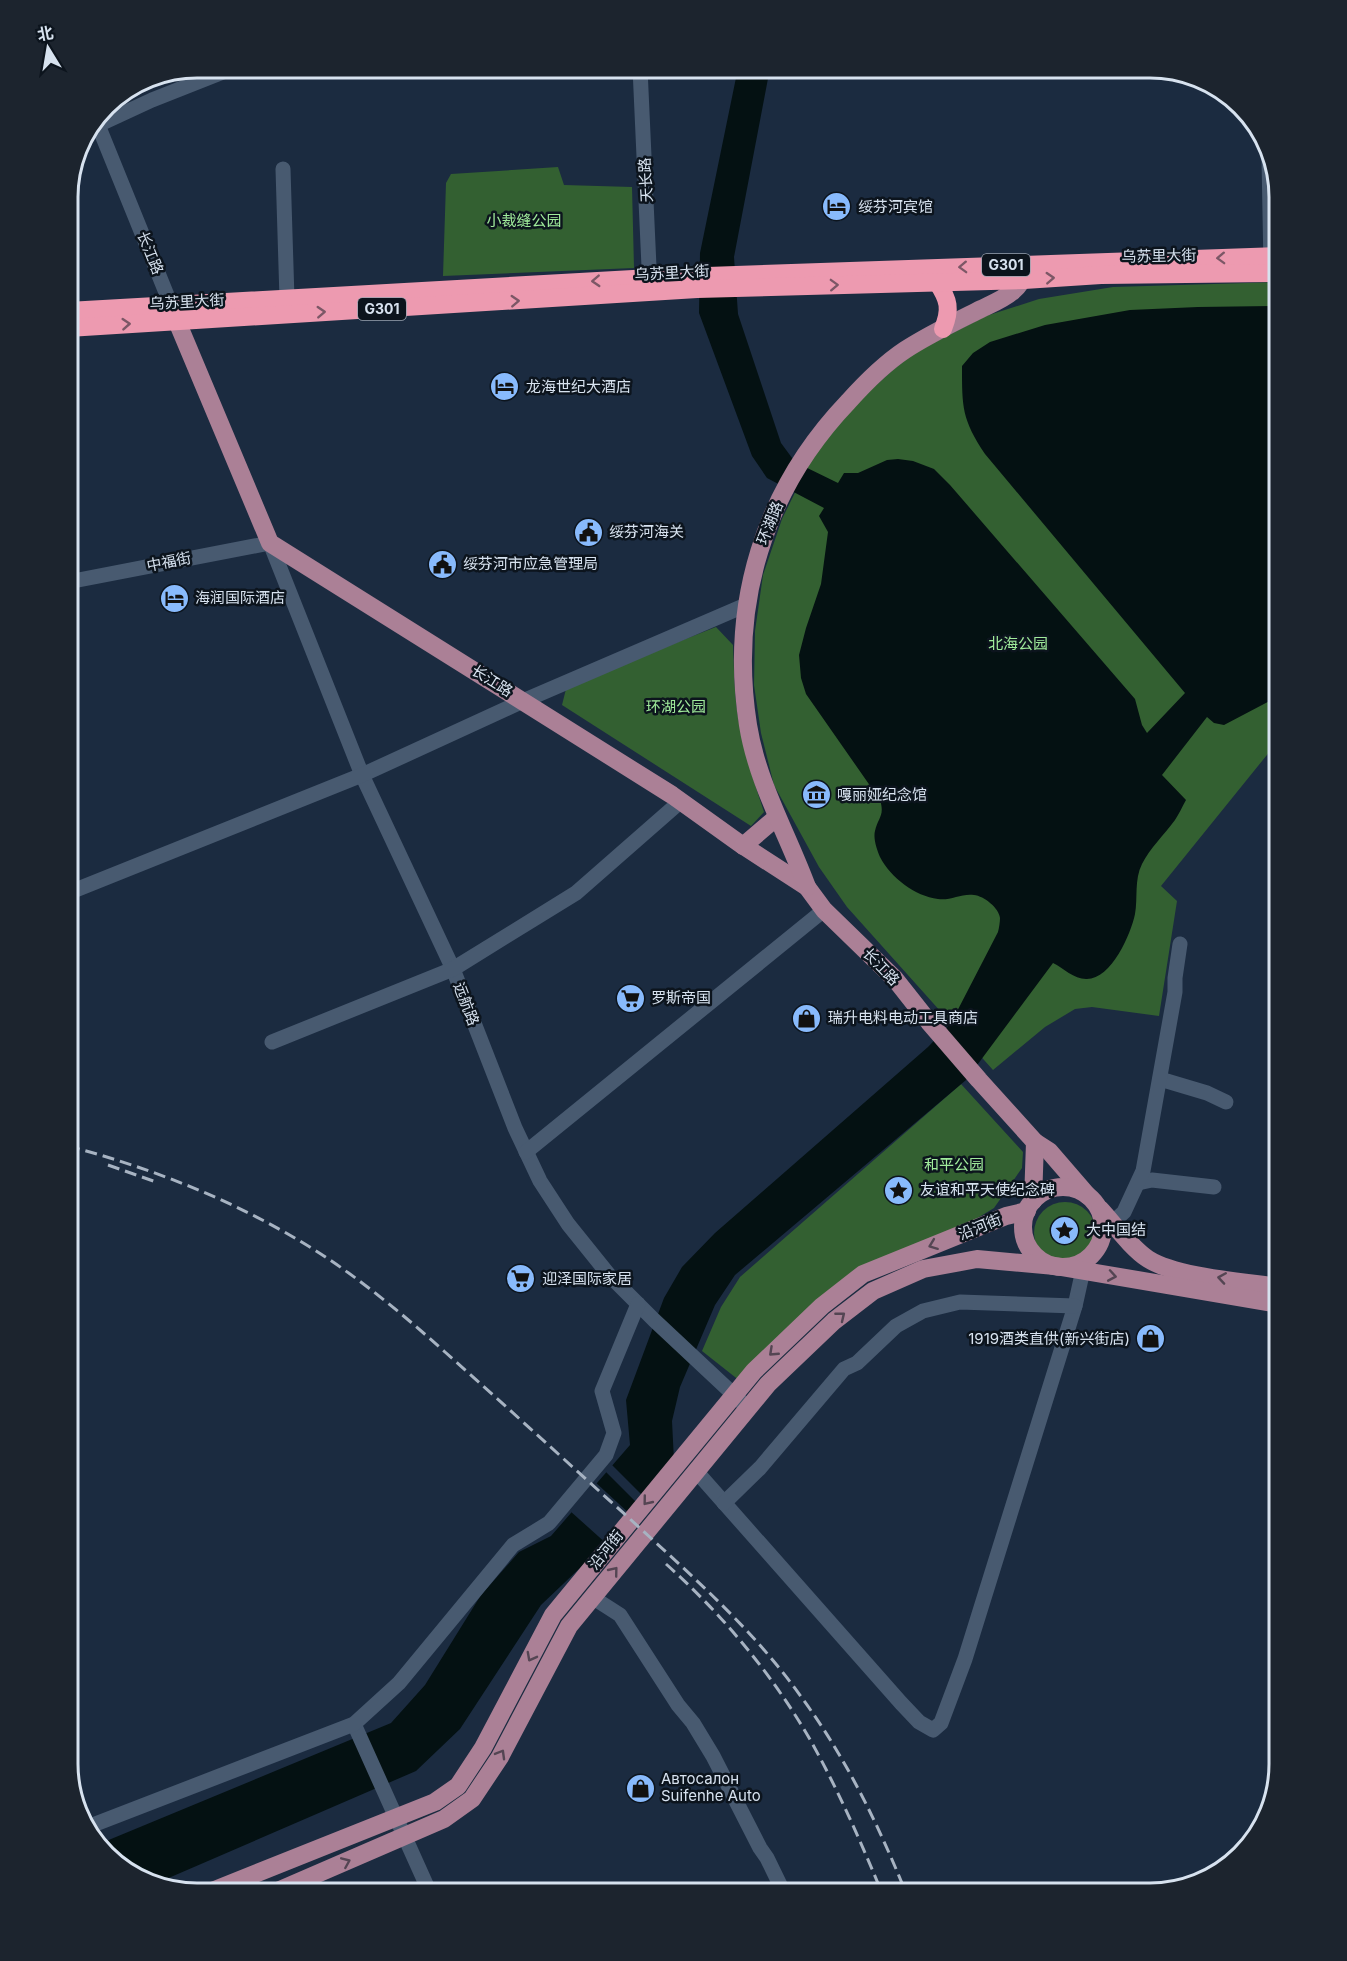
<svg xmlns="http://www.w3.org/2000/svg" width="1347" height="1961" viewBox="0 0 1347 1961" font-family="Inter,'Noto Sans SC',sans-serif">
  <style>
    .green { fill: #336031 }
    .water { fill: #041112 }
    .pier { fill: #1b2b40 }
    .lines { fill: none; stroke-linecap: round; stroke-linejoin: round }
    .minor { stroke: #485a70; stroke-width: 15 }
    .major { stroke: #ab8096; stroke-width: 18 }
    .highway { stroke: #ed9ab0; stroke-width: 18 }
    .rail { stroke: #a7b3c2; stroke-width: 3; stroke-dasharray: 12 6; stroke-linecap: butt }
    .oneway { stroke: #7c5766 }
    .oneway2 { stroke: #544553 }
    .labels { text-anchor: middle; stroke-width: 5; stroke-linejoin: round; paint-order: stroke }
    .shield { fill: #0c141d; stroke: #9aa4b0; stroke-width: 1.5 }
    .shield-label { font-size: 14px; font-weight: bold; fill: #d7e2ef }
    .street-label { font-size: 15px; fill: #d7e2ef; stroke: #0c141d }
    .poi-label { font-size: 15px; fill: #d7e2ef; stroke: #0c141d; text-anchor: start }
    .park-label { font-size: 15px; fill: #a0eb9b; stroke: #0c141d }
    .rim { fill: none; stroke: #d7e2ef; stroke-width: 3 }
  </style>
  <rect width="100%" height="100%" fill="#1b2b40"/>
  <g class="green">
    <polygon points="558,167 564,185 632,187 634,268 443,276 446,183 451,174"/>
    <polygon points="1279,282 1279,740 1161,886 1177,901 1159,1016 1092,1007 1075,1009 1045,1027 993,1070 847,907 819,867 774,785 761,733 754,685 755,631 763,575 782,519 814,454 862,398 894,369 916,352 986,316 1039,299 1113,287"/>
    <path d="M716,627L733,645C734,667 734,689 737,711C742,746 753,779 764,812L751,826L562,705L566,689L632,660Z"/>
    <polygon points="961,1084 1023,1152 1022,1168 994,1208 966,1225 859,1270 740,1381 702,1351 721,1307 740,1277"/>
    <circle cx="1065" cy="1233" r="31"/>
  </g>
  <path class="water" d="M738,68H770L734,257L738,314L781,443L795,462L838,483L844,473H858L887,460L898,459L913,461L934,469L950,485L1135,699L1142,725L1147,733L1185,693L985,454C962,419 962,408 962,366L973,353L990,342L1045,325L1130,310L1198,307L1279,306V696L1224,725L1214,723L1207,717L1162,775L1186,800C1182,807 1179,814 1175,820C1164,835 1150,848 1142,864C1134,880 1138,898 1135,914C1131,934 1111,980 1086,979C1074,979 1063,968 1053,963L966,1080L735,1275L715,1305L680,1387L672,1421L674,1461L603,1546L541,1605L460,1729L416,1771L157,1883L125,1872L99,1844L391,1723L425,1685L481,1595L519,1552L551,1536L630,1445L626,1400L664,1298L682,1267L715,1233L928,1047L951,1023L998,932C999,928 1000,922 1000,918C999,908 984,896 974,895C962,893 950,901 938,899C915,896 891,878 880,857C877,850 873,838 875,831C878,817 885,816 880,800L806,694L801,678L799,655L806,628L821,584L828,532L819,516L824,508L767,478L752,456L699,313L700,253Z"/>
  <g class="pier">
    <polygon points="610,1463 646,1499 640,1506 604,1470"/>
    <polygon points="594,1481 632,1516 608,1545 569,1510"/>
  </g>
  <g class="lines">
    <g class="minor">
      <polyline points="640,68 650,289"/>
      <polyline points="96,120 171,305"/>
      <polyline points="98,125 152,100 233,68"/>
      <polyline points="1269,159 1271,267"/>
      <polyline points="283,169 287,299"/>
      <polyline points="68,582 270,543 362,775 453,969 515,1128 540,1181 568,1224 609,1275 654,1320 748,1408"/>
      <polyline points="68,893 362,775 523,701 746,605"/>
      <polyline points="272,1042 453,969 576,893 681,801"/>
      <polyline points="1160,1079 1207,1093 1226,1102"/>
      <polyline points="526,1152 824,910"/>
      <polyline points="1138,1183 1152,1180 1214,1187"/>
      <polyline points="1112,1223 1124,1212 1143,1171 1175,992 1175,978 1180,944"/>
      <polyline points="696,1471 901,1703 919,1722 933,1730 941,1723 965,1659 1075,1306 1085,1261 1085,1262"/>
      <polyline points="724,1503 760,1468 844,1369 857,1363 896,1326 923,1311 960,1302 1075,1306"/>
      <polyline points="592,1597 620,1615 678,1705 693,1723 713,1756 760,1848 767,1858 784,1893"/>
      <polyline points="354,1724 430,1893"/>
      <polyline points="85,1828 354,1724 399,1683 513,1545 549,1523 606,1455 614,1433 602,1391 638,1304"/>
    </g>
    <g class="major">
      <polyline points="171,307 270,543 672,795 739,843 807,887 824,910 895,979 929,1022 979,1080 1035,1142 1049,1151 1087,1195"/>
      <polyline points="743,846 777,817"/>
      <path d="M807,887C787,833 757,782 748,725C729,604 764,490 848,402C865,383 884,364 905,350C928,335 953,323 977,311C989,305 1003,300 1013,291C1020,285 1024,278 1028,269"/>
      <circle cx="1063" cy="1227" r="40"/>
      <polyline points="1033,1201 1035,1142"/>
      <path d="M1100,1209C1114,1224 1131,1248 1148,1259C1176,1277 1245,1282 1279,1287"/>
      <polyline points="207,1893 435,1802 458,1786 483,1748 553,1615 754,1371 822,1306 863,1274 1006,1216 1027,1211"/>
      <polyline points="273,1893 444,1819 472,1799 500,1757 569,1626 768,1384 834,1321 873,1291 923,1269 977,1259 1055,1266 1279,1304"/>
    </g>
    <g class="highway">
      <path d="M937,282C949,300 951,309 943,329"/>
      <polyline points="68,311 651,278 1279,256"/>
      <polyline points="68,328 697,289 1024,280 1101,275 1279,273"/>
    </g>
    <g class="rail">
      <path d="M68,1146C159,1170 248,1206 327,1258C369,1286 407,1318 445,1352C507,1407 568,1463 630,1519C691,1575 754,1630 802,1698C846,1758 878,1824 906,1893"/>
      <polyline points="108,1165 156,1182"/>
      <path d="M666,1564C721,1613 771,1673 808,1736C837,1787 860,1840 882,1893"/>
    </g>
  </g>
  <defs><path id="oneway-chevron" d="M-2-3.5L2.5 0L-2 3.5" fill="none" stroke-width="1.6" stroke-linecap="round" stroke-linejoin="round" transform="scale(1.5)"/></defs>
  <g class="oneway">
    <use href="#oneway-chevron" transform="translate(1221 258) rotate(178)"/>
    <use href="#oneway-chevron" transform="translate(963 267) rotate(178)"/>
    <use href="#oneway-chevron" transform="translate(1050 278) rotate(-3)"/>
    <use href="#oneway-chevron" transform="translate(596 281) rotate(177)"/>
    <use href="#oneway-chevron" transform="translate(834 285) rotate(-2)"/>
    <use href="#oneway-chevron" transform="translate(515 301) rotate(-3)"/>
    <use href="#oneway-chevron" transform="translate(321 312) rotate(-3)"/>
    <use href="#oneway-chevron" transform="translate(126 324) rotate(-4)"/>
  </g>
  <g class="oneway2">
    <use href="#oneway-chevron" transform="translate(933 1245) rotate(159)"/>
    <use href="#oneway-chevron" transform="translate(1112 1276) rotate(10)"/>
    <use href="#oneway-chevron" transform="translate(1222 1278) rotate(-171)"/>
    <use href="#oneway-chevron" transform="translate(841 1316) rotate(-39)"/>
    <use href="#oneway-chevron" transform="translate(773 1352) rotate(137)"/>
    <use href="#oneway-chevron" transform="translate(647 1501) rotate(129)"/>
    <use href="#oneway-chevron" transform="translate(614 1571) rotate(-51)"/>
    <use href="#oneway-chevron" transform="translate(531 1657) rotate(118)"/>
    <use href="#oneway-chevron" transform="translate(501 1754) rotate(-60)"/>
    <use href="#oneway-chevron" transform="translate(346 1862) rotate(-23)"/>
  </g>
  <defs>
    <symbol id="hotel-disc" viewBox="-11 -11 22 22"><circle r="9.5" fill="#88bafc" stroke="#0c141d"/><path d="M-6-4.5h1.5V1H6V5H4.5V3h-9V5H-6ZM-4 0a1.8 1.8 0 1 1 3.6 0ZM.5 0V-2.5h3Q6-2.5 6 0Z" fill="#111"/></symbol>
    <symbol id="civic-disc" viewBox="-11 -11 22 22"><circle r="9.5" fill="#88bafc" stroke="#0c141d"/><path d="M-.6-6.5H3V-4.5H.6V-3L4-1V1h2V6H-6V1h2V-1L-.6-3ZM-1.2 2.5V6h2.4V2.5Z" fill="#111"/></symbol>
    <symbol id="museum-disc" viewBox="-11 -11 22 22"><circle r="9.5" fill="#88bafc" stroke="#0c141d"/><path d="M0-6L6-3V-2H-6V-3ZM-5-1h2V3h-2ZM-1-1h2V3h-2ZM3-1h2V3H3ZM-6 4H6V6H-6Z" fill="#111"/></symbol>
    <symbol id="supermarket-disc" viewBox="-11 -11 22 22"><circle r="9.5" fill="#88bafc" stroke="#0c141d"/><path d="M-6-5.5h2.5l.6 2H6L4.5 2H-2.5L-4.4-4H-6ZM-1.5 3.2a1.3 1.3 0 1 0 .1 0ZM3 3.2a1.3 1.3 0 1 0 .1 0Z" fill="#111"/></symbol>
    <symbol id="shop-disc" viewBox="-11 -11 22 22"><circle r="9.5" fill="#88bafc" stroke="#0c141d"/><path d="M-5-2.5h2.3a2.7 3.5 0 0 1 5.4 0H5L5.5 6h-11ZM-1.5-2.5h3a1.5 2.3 0 0 0-3 0Z" fill="#111"/></symbol>
    <symbol id="sight-disc" viewBox="-11 -11 22 22"><circle r="9.5" fill="#88bafc" stroke="#0c141d"/><path d="M0-6L1.8-2.2L6-1.7L2.9 1.2L3.7 5.4L0 3.3L-3.7 5.4L-2.9 1.2L-6-1.7L-1.8-2.2Z" fill="#111"/></symbol>
  </defs>
  <g fill-rule="evenodd">
    <use href="#hotel-disc" x="820" y="190" width="33" height="33"/>
    <use href="#hotel-disc" x="488" y="370" width="33" height="33"/>
    <use href="#civic-disc" x="572" y="516" width="33" height="33"/>
    <use href="#civic-disc" x="426" y="548" width="33" height="33"/>
    <use href="#hotel-disc" x="158" y="582" width="33" height="33"/>
    <use href="#museum-disc" x="800" y="778" width="33" height="33"/>
    <use href="#supermarket-disc" x="614" y="982" width="33" height="33"/>
    <use href="#shop-disc" x="790" y="1002" width="33" height="33"/>
    <use href="#sight-disc" x="882" y="1174" width="33" height="33"/>
    <use href="#sight-disc" x="1048" y="1214" width="33" height="33"/>
    <use href="#supermarket-disc" x="504" y="1262" width="33" height="33"/>
    <use href="#shop-disc" x="1134" y="1322" width="33" height="33"/>
    <use href="#shop-disc" x="624" y="1772" width="33" height="33"/>
  </g>
  <g class="labels">
    <g class="shield">
      <rect x="982" y="254" width="48" height="22" rx="4.5"/>
      <rect x="358" y="298" width="48" height="22" rx="4.5"/>
    </g>
    <g class="shield-label">
      <text x="1006" y="270">G301</text>
      <text x="382" y="314">G301</text>
    </g>
    <g class="street-label">
      <text transform="translate(646 180) rotate(-93)" y="5">天长路</text>
      <text transform="translate(150 253) rotate(68)" y="5">长江路</text>
      <text transform="translate(1159 256) rotate(-1)" y="5">乌苏里大街</text>
      <text transform="translate(672 273) rotate(-3)" y="5">乌苏里大街</text>
      <text transform="translate(187 302) rotate(-3)" y="5">乌苏里大街</text>
      <text transform="translate(770 523) rotate(-68)" y="5">环湖路</text>
      <text transform="translate(169 562) rotate(-11)" y="5">中福街</text>
      <text transform="translate(492 681) rotate(32)" y="5">长江路</text>
      <text transform="translate(881 967) rotate(46)" y="5">长江路</text>
      <text transform="translate(466 1004) rotate(69)" y="5">远航路</text>
      <text transform="translate(980 1227) rotate(-22)" y="5">沿河街</text>
      <text transform="translate(606 1550) rotate(-51)" y="5">沿河街</text>
    </g>
    <g class="poi-label">
      <text x="858" y="212">绥芬河宾馆</text>
      <text x="526" y="392">龙海世纪大酒店</text>
      <text x="609" y="537">绥芬河海关</text>
      <text x="463" y="569">绥芬河市应急管理局</text>
      <text x="195" y="603">海润国际酒店</text>
      <text x="837" y="800">嘎丽娅纪念馆</text>
      <text x="651" y="1003">罗斯帝国</text>
      <text x="828" y="1023">瑞升电料电动工具商店</text>
      <text x="920" y="1195">友谊和平天使纪念碑</text>
      <text x="1086" y="1235">大中国结</text>
      <text x="542" y="1284">迎泽国际家居</text>
      <text x="1130" y="1344" text-anchor="end">1919酒类直供(新兴街店)</text>
      <text x="661" y="1784">Автосалон<tspan x="661" dy="17">Suifenhe Auto</tspan></text>
    </g>
    <g class="park-label">
      <text x="524" y="226">小裁缝公园</text>
      <text x="1018" y="649">北海公园</text>
      <text x="676" y="712">环湖公园</text>
      <text x="954" y="1170">和平公园</text>
    </g>
  </g>
  <path d="M0 0H1347V1961H0ZM197 78H1150A119 119 0 0 1 1269 197V1764A119 119 0 0 1 1150 1883H197A119 119 0 0 1 78 1764V197A119 119 0 0 1 197 78Z" fill="#1c242e" fill-rule="evenodd"/>
  <path class="rim" d="M197 78H1150A119 119 0 0 1 1269 197V1764A119 119 0 0 1 1150 1883H197A119 119 0 0 1 78 1764V197A119 119 0 0 1 197 78Z"/>
  <g transform="translate(48 48) rotate(349)" stroke="#0c141d" stroke-width="4.5" paint-order="stroke">
  <path d="M0-4.5L10 22L0 15L-10 22Z" fill="#d7e2ef"/>
  <text y="-9" font-size="16" font-weight="bold" text-anchor="middle" fill="#d7e2ef">北</text>
  </g>
</svg>
